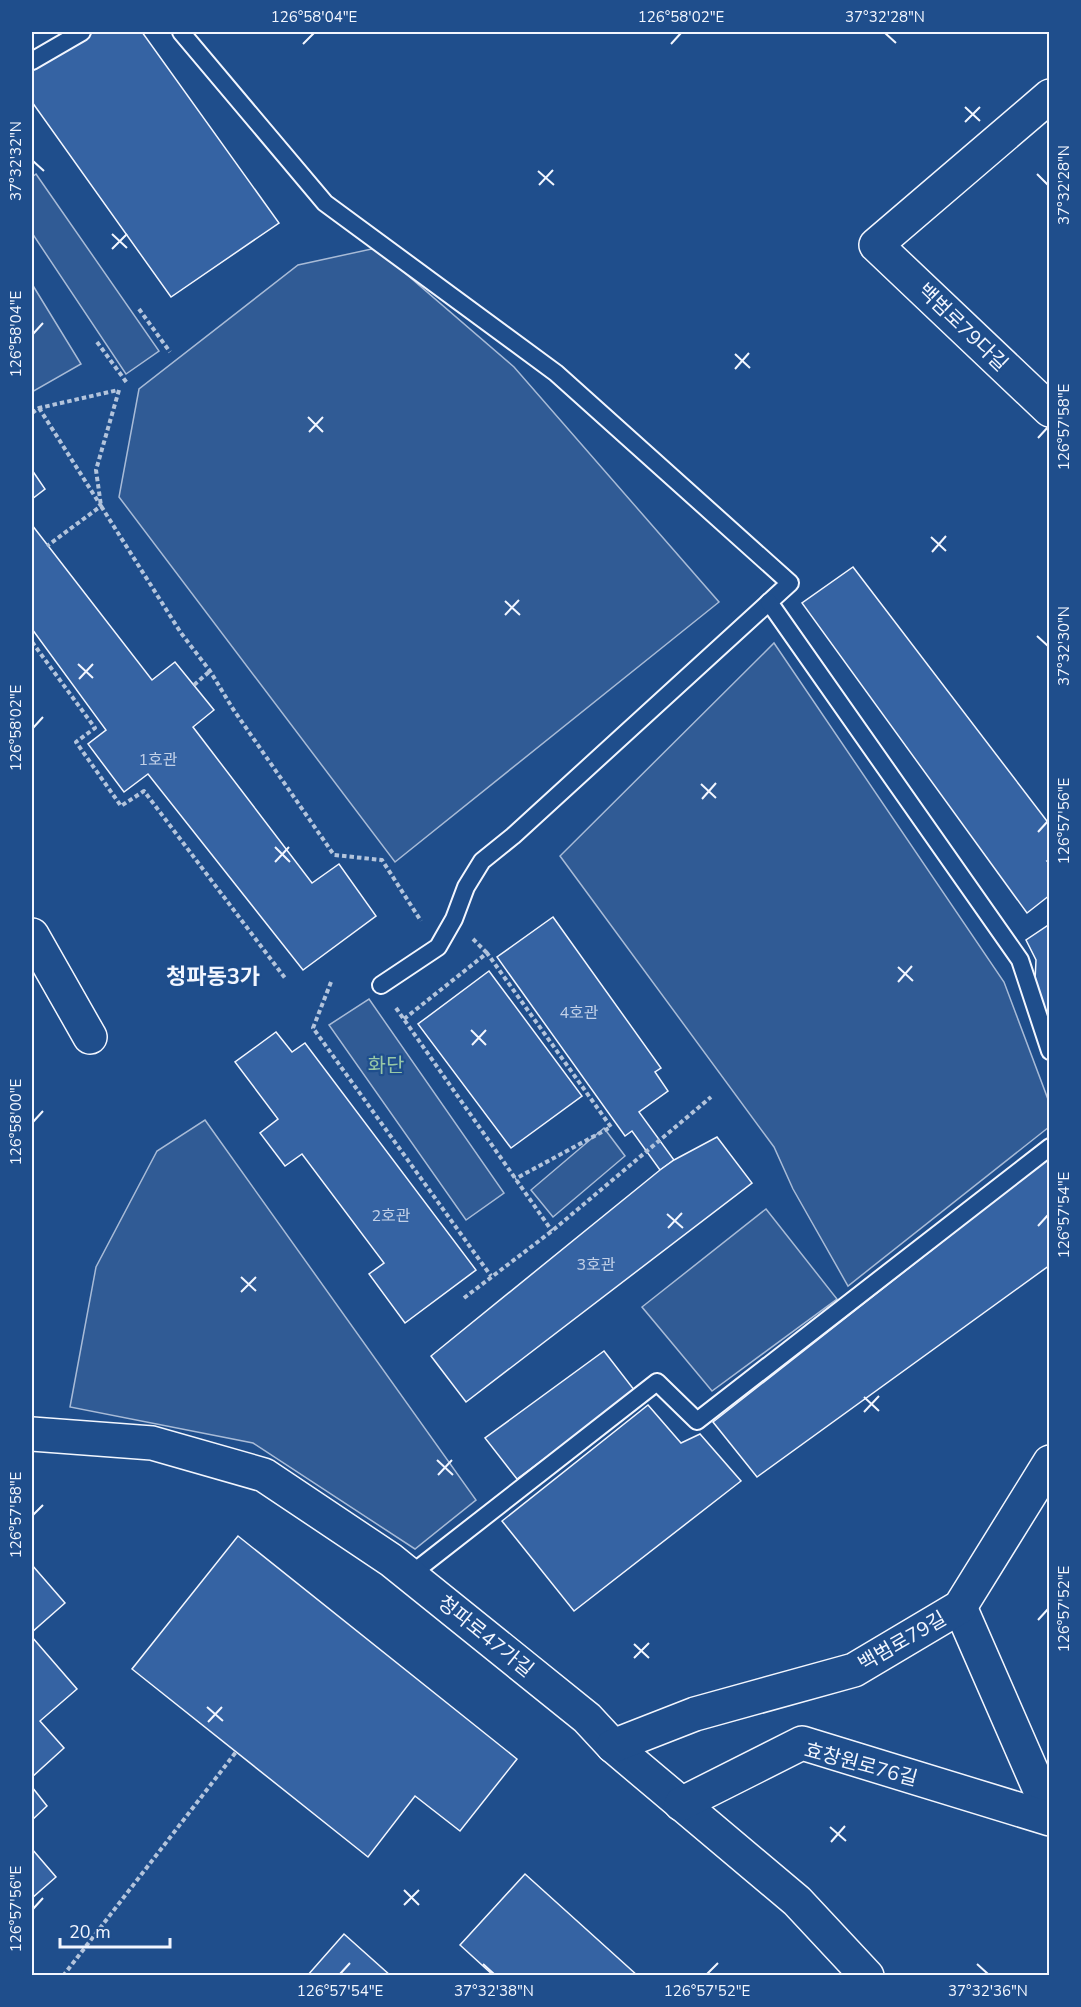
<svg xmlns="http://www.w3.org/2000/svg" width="1081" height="2007" viewBox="0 0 1081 2007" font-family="'Nunito Sans','Noto Sans KR',sans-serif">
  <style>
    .built { fill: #305b95; stroke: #a8bbd7; stroke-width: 1.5 }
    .building { fill: #3563a3; stroke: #f2f6ff; stroke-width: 1.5 }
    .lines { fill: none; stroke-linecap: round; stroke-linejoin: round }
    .lane-casing { stroke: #f2f6ff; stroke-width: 20 }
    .street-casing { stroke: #f2f6ff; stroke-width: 36 }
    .path { stroke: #b3c4dc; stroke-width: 4; stroke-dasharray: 4.5 3; stroke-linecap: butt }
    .lane { stroke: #1f4e8c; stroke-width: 16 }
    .street { stroke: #1f4e8c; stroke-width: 33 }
    .ticks { fill: none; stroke: #f2f6ff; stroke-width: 2 }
    .labels { text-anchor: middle; stroke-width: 4.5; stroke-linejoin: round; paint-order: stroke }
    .number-label { font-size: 16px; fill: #c3d1e8 }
    .street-label { font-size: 20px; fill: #f2f6ff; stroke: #1f4e8c }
    .park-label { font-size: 20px; fill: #97c8a6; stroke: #1f4e8c }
    .quarter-label { font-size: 22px; font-weight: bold; fill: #f2f6ff; stroke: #1f4e8c }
    .neatline { fill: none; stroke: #f2f6ff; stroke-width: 2 }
    .ticks-label { font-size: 15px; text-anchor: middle; fill: #f2f6ff }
  </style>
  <rect width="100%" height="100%" fill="#1f4e8c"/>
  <g class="built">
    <polygon points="36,174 159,351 126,374 32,233 32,177"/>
    <polygon points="376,248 514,367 719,602 395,862 119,497 139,389 298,265"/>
    <polygon points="32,284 81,364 32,392"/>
    <polygon points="774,643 1004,982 1049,1102 1049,1127 848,1286 793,1189 774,1147 560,856"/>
    <polygon points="369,999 504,1193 466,1220 329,1025"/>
    <polygon points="205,1120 476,1500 415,1549 253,1443 70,1407 96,1267 157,1151"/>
    <polygon points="604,1128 625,1156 553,1217 531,1190"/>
    <polygon points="766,1209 837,1299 712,1391 642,1307"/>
  </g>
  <g class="building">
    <polygon points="87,32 142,32 279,223 171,297 32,102 32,67"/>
    <polygon points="32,470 45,489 32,499"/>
    <polygon points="32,525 152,680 175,662 214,710 193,727 312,883 339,864 376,916 303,970 148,774 124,792 88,744 106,730 32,629"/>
    <polygon points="853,567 1050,825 1050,860 1047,861 1050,864 1050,895 1027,913 802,603"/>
    <polygon points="553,917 661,1068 655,1072 668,1091 639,1112 674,1160 660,1170 632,1131 625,1136 497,957"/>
    <polygon points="1050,924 1050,1035 1034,1001 1036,960 1026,940"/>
    <polygon points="489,971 582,1096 511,1148 418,1024"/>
    <polygon points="276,1032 292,1052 305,1043 476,1270 405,1323 369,1274 384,1263 302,1154 285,1166 260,1133 278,1119 235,1062"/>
    <polygon points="717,1137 752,1183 466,1402 431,1356 660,1170 674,1160"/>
    <polygon points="1050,1157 1050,1265 757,1477 713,1422"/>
    <polygon points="604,1351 635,1391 517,1479 485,1438"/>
    <polygon points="648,1405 681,1443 700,1434 741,1481 574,1611 502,1521"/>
    <polygon points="238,1536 517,1759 460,1831 415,1796 368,1857 132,1669"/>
    <polygon points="32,1565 65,1603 32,1632"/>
    <polygon points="32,1637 77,1689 40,1721 64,1748 32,1777"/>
    <polygon points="32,1787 47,1806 32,1820"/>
    <polygon points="32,1849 56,1877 32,1898"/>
    <polygon points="525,1874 638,1976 494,1976 460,1945"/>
    <polygon points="344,1934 391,1976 307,1976"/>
  </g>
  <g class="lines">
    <defs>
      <g id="lane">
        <polyline points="181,32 325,203 556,373 790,583 513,836 482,861 466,887 454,919 438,947 381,985"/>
        <polyline points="32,61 82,32"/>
        <polyline points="769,602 1020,960 1050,1051"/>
        <polyline points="410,1575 657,1382 697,1421 1050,1147"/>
      </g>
      <g id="street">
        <polyline points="1050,96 876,245 1050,410"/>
        <polyline points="32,935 90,1037"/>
        <polyline points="32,1434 152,1443 264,1475 391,1560 587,1718 613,1746 797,1901 867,1976"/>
        <polyline points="960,1607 1050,1813"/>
        <polyline points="613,1746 695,1714 854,1670 960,1607 1050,1462"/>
        <polyline points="681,1804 802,1743 1050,1819"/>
      </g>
    </defs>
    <use href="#lane" class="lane-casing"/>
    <use href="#street" class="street-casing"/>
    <g class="path">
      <polyline points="139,309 170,352"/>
      <polyline points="97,342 127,383"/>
      <polyline points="119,390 96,470 101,506 181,633 210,671 233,709 334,855 382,860 421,921"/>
      <polyline points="39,408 101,506 47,546"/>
      <polyline points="32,413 39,408 118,390"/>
      <polyline points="32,642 95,728 76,742 121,806 144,791 285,978"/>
      <polyline points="194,685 210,671"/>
      <polyline points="473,939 487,953"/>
      <polyline points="331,982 313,1028 491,1276"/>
      <polyline points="396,1008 552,1231"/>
      <polyline points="404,1019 487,953 611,1127 515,1179"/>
      <polyline points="464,1298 552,1231 711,1097"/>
      <polyline points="63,1976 236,1752"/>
    </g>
    <use href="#lane" class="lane"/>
    <use href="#street" class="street"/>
  </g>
  <path class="ticks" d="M885,33L896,43M303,44L314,33M671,44L681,33M965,107L980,121M965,122L980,107M33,161L44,171M538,171L554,185M1037,174L1048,185M539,185L553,170M112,234L127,248M112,249L127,234M33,334L43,323M735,354L750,368M735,369L749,353M308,417L323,432M309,432L323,417M1038,438L1048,427M931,537L946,551M932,552L946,536M505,601L520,615M505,615L519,600M1037,636L1048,646M78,664L93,678M79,679L93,664M33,728L43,717M701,784L716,798M702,799L716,783M1038,832L1048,821M275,847L290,862M275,862L289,847M898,967L913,981M898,982L912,966M471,1030L486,1045M472,1045L486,1030M33,1122L43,1111M667,1214L683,1228M1038,1226L1048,1215M668,1228L682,1213M241,1277L256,1291M241,1292L256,1277M864,1397L879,1411M864,1412L879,1396M437,1460L453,1475M438,1475L452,1460M33,1515L43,1505M1038,1620L1048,1609M634,1644L649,1658M634,1658L649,1643M207,1707L223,1721M208,1722L222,1707M830,1827L846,1841M831,1842L845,1826M404,1890L419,1905M404,1905L419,1890M33,1909L43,1898M483,1964L494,1974M977,1964L988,1974M340,1974L350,1963M707,1974L718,1963"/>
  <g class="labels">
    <g class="number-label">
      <text x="158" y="765">1호관</text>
      <text x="579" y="1018">4호관</text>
      <text x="391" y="1221">2호관</text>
      <text x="596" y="1270">3호관</text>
    </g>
    <g class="street-label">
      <text transform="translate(963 327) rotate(44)" y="7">백범로79다길</text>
      <text transform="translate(486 1636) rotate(39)" y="7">청파로47가길</text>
      <text transform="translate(902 1641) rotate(-30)" y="7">백범로79길</text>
      <text transform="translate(861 1764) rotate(15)" y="7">효창원로76길</text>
    </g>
    <g class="park-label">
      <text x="386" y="1072">화단</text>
    </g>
    <g class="quarter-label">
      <text x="213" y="984">청파동3가</text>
    </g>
  </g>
  <rect width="1081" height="2007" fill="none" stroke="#1f4e8c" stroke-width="66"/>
  <path d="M60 1938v9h110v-9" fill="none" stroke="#f2f6ff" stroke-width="3"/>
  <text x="69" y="1938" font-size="18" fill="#f2f6ff" stroke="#1f4e8c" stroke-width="4.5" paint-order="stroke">20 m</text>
  <rect x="33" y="33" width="1015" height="1941" class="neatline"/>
  <g class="ticks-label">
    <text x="314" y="22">126°58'04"E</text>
    <text x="681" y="22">126°58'02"E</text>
    <text x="885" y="22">37°32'28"N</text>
    <text transform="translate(16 161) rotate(-90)" y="5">37°32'32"N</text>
    <text transform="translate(1064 185) rotate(-90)" y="5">37°32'28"N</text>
    <text transform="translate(16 334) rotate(-90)" y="5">126°58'04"E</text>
    <text transform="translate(1064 427) rotate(-90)" y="5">126°57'58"E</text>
    <text transform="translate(1064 646) rotate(-90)" y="5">37°32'30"N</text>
    <text transform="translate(16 728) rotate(-90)" y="5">126°58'02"E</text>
    <text transform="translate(1064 821) rotate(-90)" y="5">126°57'56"E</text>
    <text transform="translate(16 1122) rotate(-90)" y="5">126°58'00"E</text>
    <text transform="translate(1064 1215) rotate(-90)" y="5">126°57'54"E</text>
    <text transform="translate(16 1515) rotate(-90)" y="5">126°57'58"E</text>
    <text transform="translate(1064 1609) rotate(-90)" y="5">126°57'52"E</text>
    <text transform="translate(16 1909) rotate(-90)" y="5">126°57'56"E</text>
    <text x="340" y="1996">126°57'54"E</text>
    <text x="494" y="1996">37°32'38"N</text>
    <text x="707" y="1996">126°57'52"E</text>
    <text x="988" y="1996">37°32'36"N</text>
  </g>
</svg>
